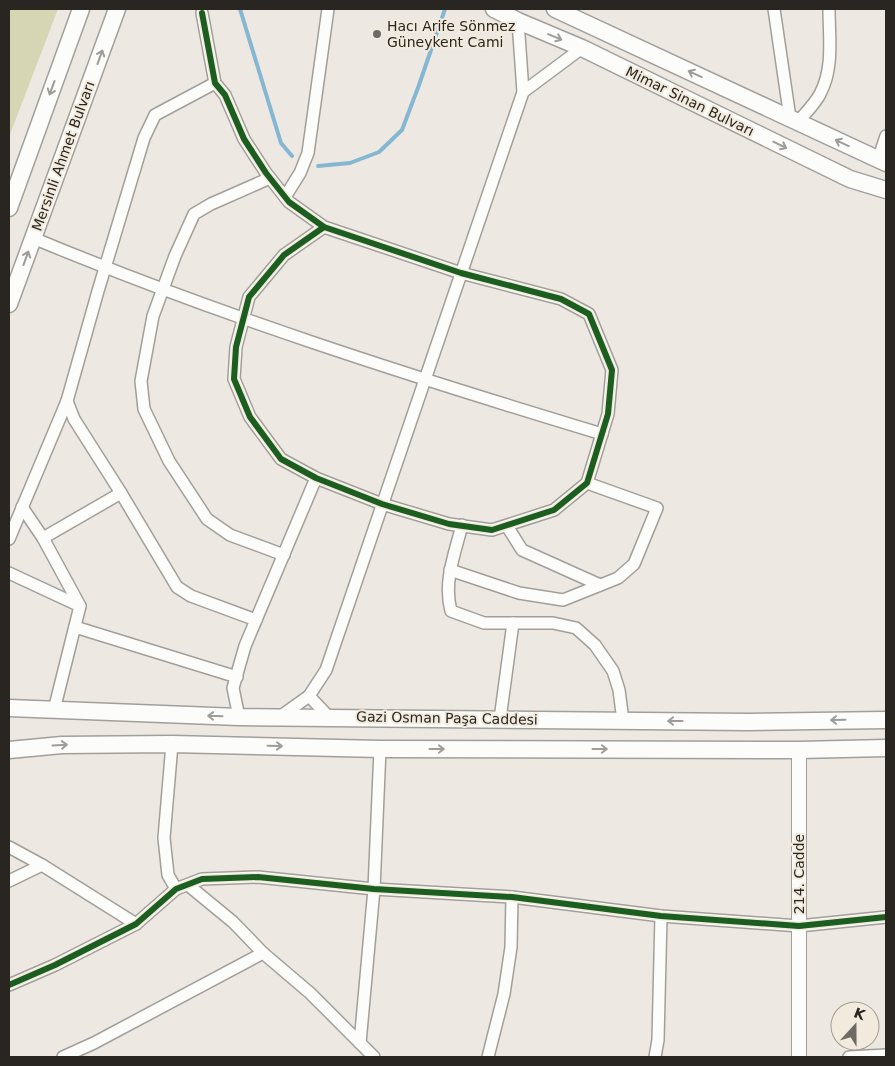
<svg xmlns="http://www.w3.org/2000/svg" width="895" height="1066" viewBox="0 0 895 1066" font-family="'DejaVu Sans',sans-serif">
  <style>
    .green { fill: #d6d6b4 }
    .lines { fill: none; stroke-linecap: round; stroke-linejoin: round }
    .stream { stroke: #85b7d3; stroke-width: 4 }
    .minor-casing { stroke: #a29f9a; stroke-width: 14 }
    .tertiary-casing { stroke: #a29f9a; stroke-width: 16 }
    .secondary-casing { stroke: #a29f9a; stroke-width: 19 }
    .minor { stroke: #fcfcfb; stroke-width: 11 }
    .tertiary { stroke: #fcfcfb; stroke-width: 14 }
    .secondary { stroke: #fcfcfb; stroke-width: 16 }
    .cycleway-casing { stroke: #f2eadd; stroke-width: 9 }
    .cycleway { stroke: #1b5e20; stroke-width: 6 }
    .oneway { stroke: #9d9c99 }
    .poi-dot { fill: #6e6a65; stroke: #f2eadd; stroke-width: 2 }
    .labels { text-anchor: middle; stroke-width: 4; stroke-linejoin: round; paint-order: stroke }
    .poi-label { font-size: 14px; fill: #292621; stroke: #f2eadd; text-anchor: start }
    .street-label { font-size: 14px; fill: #292621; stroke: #f2eadd }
  </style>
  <rect width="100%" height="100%" fill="#ede9e2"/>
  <polygon class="green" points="9,9 58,9 9,137"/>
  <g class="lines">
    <g class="stream">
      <polyline points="240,9 281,143 292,156"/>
      <polyline points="318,166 350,163 379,152 402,130 419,85 445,9"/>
    </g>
    <defs>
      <g id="minor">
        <polyline points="774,9 790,118"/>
        <polyline points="202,13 215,83 225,95 244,139 266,173 289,202 324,227 461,273 561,299 589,314 612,370 608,414 587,483 554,510 492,530 449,524 382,504 316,478 281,459 250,417 234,379 236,347 249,297 284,255 324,227"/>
        <polyline points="215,83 155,115 144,138 98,291 67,401 74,419 121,493 177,587 191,596 256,620"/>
        <polyline points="523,92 582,48"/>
        <path d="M798,122C805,113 815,104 820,94C834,68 829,37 829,9"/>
        <polyline points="878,160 886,136"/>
        <polyline points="270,178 211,204 194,214 175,256 153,316 141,381 144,409 169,461 207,519 230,535 284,555"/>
        <polyline points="285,197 300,173 308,153 328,9"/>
        <path d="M33,238C218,315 410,376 602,434"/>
        <polyline points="22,507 43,538 80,606 54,710"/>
        <path d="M462,525C455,553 443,582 451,611L484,623H553L576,628L595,645L613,671L619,690L623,721"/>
        <polyline points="507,526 522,550 600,585"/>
        <polyline points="43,538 121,493"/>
        <polyline points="9,539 67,401"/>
        <polyline points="450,570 519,593 563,600 618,578 634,564 657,508 587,483"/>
        <polyline points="9,573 80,606"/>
        <polyline points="75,627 237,677"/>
        <polyline points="309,696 329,717"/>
        <polyline points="281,716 309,696 326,670 523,92 518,21"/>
        <polyline points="239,717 233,688 245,646 316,478"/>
        <polyline points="500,719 513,623"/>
        <polyline points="172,744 164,838 168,875 176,889"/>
        <polyline points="9,847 42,865"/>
        <polyline points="9,881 42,865 136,924"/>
        <polyline points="188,885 233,922 263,953 310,993 374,1057"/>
        <polyline points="9,985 55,965 136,924 176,889 202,879 258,877 374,889 512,897 661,916 799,926 886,917"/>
        <polyline points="360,1043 374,889 380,749"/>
        <polyline points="63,1057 94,1043 263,953"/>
        <polyline points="488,1057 504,994 511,947 512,897"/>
        <polyline points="655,1057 658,1040 661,916"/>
        <polyline points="849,1057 886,1055"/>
      </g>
      <polyline id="tertiary" points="799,1057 799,750"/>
      <g id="secondary">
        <polyline points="494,9 518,21 582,48 850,179 886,190"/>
        <polyline points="555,9 886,163"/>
        <polyline points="9,208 81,9"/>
        <polyline points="9,304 117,9"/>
        <polyline points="9,708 239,717 748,722 886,720"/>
        <polyline points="9,750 62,745 172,744 380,749 799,750 886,748"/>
      </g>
    </defs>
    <use href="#minor" class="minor-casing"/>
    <use href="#tertiary" class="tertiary-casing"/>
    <use href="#secondary" class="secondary-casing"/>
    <use href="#minor" class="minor"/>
    <use href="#tertiary" class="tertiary"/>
    <use href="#secondary" class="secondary"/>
    <defs>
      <g id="cycleway">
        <polyline points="202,13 215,83 225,95 244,139 266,173 289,202 324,227 461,273 561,299 589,314 612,370 608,414 587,483 554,510 492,530 449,524 382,504 316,478 281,459 250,417 234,379 236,347 249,297 284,255 324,227"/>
        <polyline points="9,985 55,965 136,924 176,889 202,879 258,877 374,889 512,897 661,916 799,926 886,917"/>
      </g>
    </defs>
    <use href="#cycleway" class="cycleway-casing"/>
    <use href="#cycleway" class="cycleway"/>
  </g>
  <defs><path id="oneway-shaft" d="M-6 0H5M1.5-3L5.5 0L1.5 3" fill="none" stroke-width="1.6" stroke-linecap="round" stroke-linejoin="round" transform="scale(1.25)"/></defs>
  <g class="oneway">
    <use href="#oneway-shaft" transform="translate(555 37) rotate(23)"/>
    <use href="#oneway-shaft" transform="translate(100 57) rotate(-70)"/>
    <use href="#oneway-shaft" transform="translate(695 74) rotate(-155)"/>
    <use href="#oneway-shaft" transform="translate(52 88) rotate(110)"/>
    <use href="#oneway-shaft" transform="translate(842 143) rotate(-155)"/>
    <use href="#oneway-shaft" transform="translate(780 145) rotate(26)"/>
    <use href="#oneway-shaft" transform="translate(26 258) rotate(-70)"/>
    <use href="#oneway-shaft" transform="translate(215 716) rotate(-178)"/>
    <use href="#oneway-shaft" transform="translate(838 720) rotate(179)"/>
    <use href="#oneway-shaft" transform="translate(675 721) rotate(-180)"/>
    <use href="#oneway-shaft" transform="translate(60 745) rotate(-3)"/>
    <use href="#oneway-shaft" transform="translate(275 746) rotate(1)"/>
    <use href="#oneway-shaft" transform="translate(437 749)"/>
    <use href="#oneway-shaft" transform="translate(600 749)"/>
  </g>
  <circle class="poi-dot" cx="377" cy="34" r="5"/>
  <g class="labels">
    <g class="poi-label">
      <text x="387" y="31">Hacı Arife Sönmez<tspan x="387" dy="16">Güneykent Cami</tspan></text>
    </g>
    <g class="street-label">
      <text transform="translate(690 101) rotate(26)" y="5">Mimar Sinan Bulvarı</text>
      <text transform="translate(63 156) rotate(-70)" y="5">Mersinli Ahmet Bulvarı</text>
      <text transform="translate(447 718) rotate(1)" y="5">Gazi Osman Paşa Caddesi</text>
      <text transform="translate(799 874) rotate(-90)" y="5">214. Cadde</text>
    </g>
  </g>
  <rect width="895" height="1066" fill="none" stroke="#292621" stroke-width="20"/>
  <g transform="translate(855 1026) rotate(21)"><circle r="24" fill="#f2eadd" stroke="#a29c92"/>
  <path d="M0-4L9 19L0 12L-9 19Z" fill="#6e6a65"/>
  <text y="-8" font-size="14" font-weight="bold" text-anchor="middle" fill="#292621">K</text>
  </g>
</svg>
